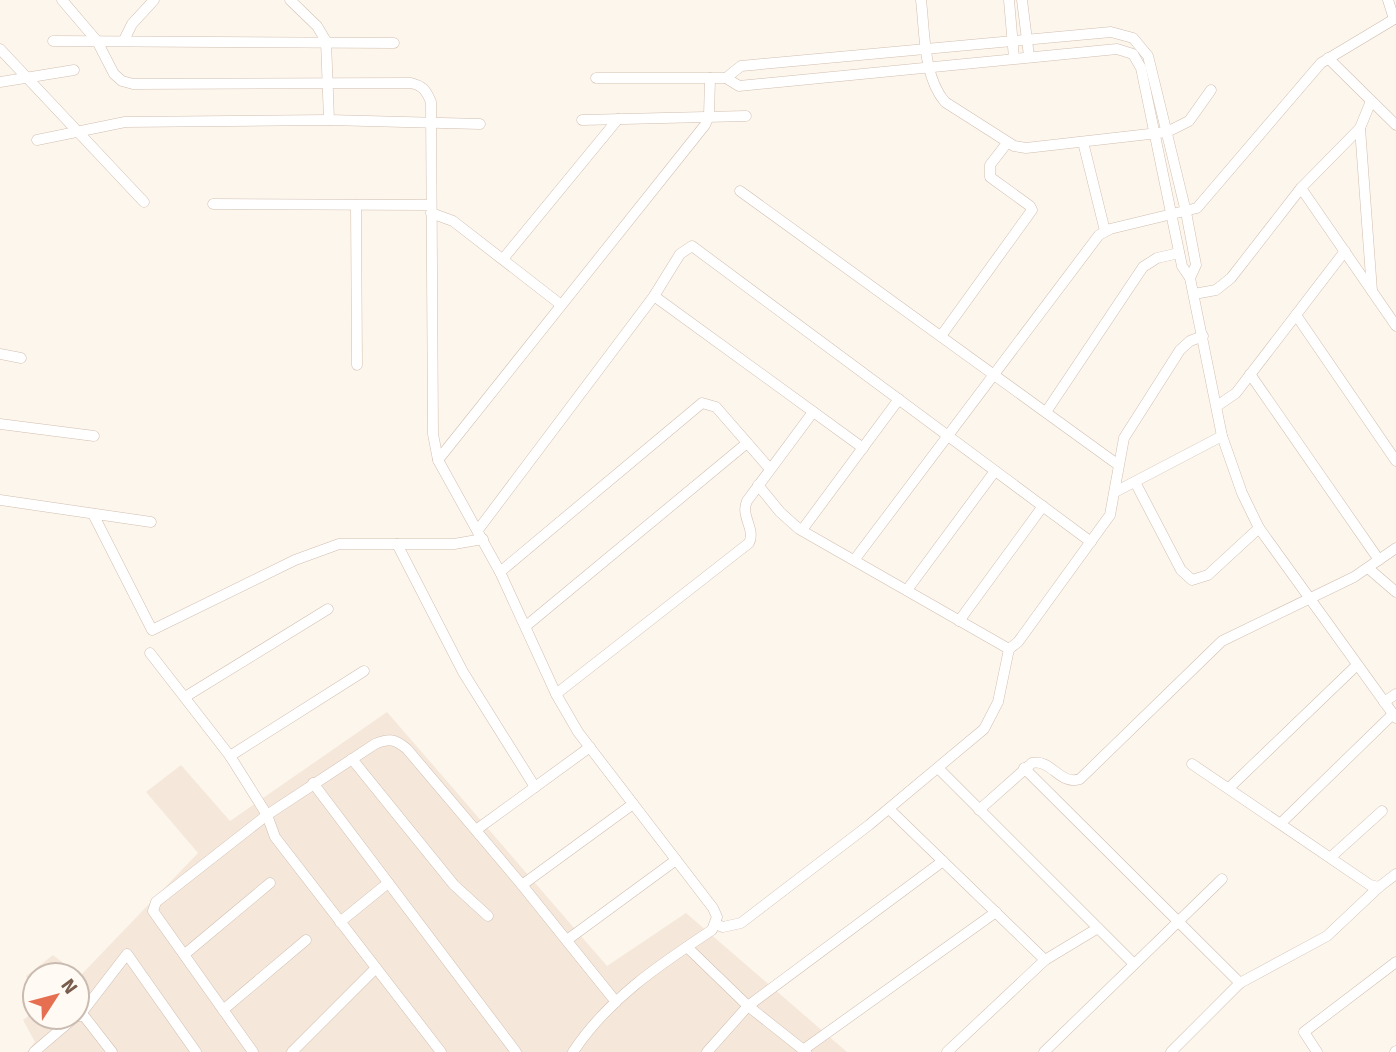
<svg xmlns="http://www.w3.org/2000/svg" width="1396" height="1052" viewBox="0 0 1396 1052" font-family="Signika,sans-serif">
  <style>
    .residential { fill: #f5e8da }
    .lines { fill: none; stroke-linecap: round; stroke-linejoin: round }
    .street-casing { stroke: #d1beb0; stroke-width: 11 }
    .street { stroke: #fff; stroke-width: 10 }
  </style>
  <rect width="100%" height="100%" fill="#fdf6ec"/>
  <polygon class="residential" points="387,712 607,966 686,913 847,1052 27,1052 35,1042 23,1020 35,1011 35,1017 77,1017 77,975 35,975 35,991 26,976 53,955 80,976 198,853 146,792 181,765 230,821"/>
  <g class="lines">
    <defs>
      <g id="street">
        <path d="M62,0L97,41L114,74L122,81L133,84L411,83C423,86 426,90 431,102L433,434L438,460L500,572L556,694L578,732L713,908L717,917L712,930C659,965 608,999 573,1052"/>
        <polyline points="290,0 317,26 326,41 329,120"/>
        <path d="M921,0C925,33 923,76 945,102L1014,146L1026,148L1167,132L1189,121L1211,90"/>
        <polyline points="1009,0 1014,58"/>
        <polyline points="1022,0 1029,56"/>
        <polyline points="1388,0 1394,19"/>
        <polyline points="124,40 132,24 154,0"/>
        <polyline points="53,41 394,43"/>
        <polyline points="0,49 144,202"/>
        <polyline points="1328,58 1396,125"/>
        <polyline points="596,78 726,78 739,86 1117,49 1133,54 1141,68 1182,266 1190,278 1222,436 1242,493 1259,528 1396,718"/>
        <polyline points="726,78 741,66 1111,32 1133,38 1148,56 1151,68 1186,212 1196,265 1190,278"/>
        <polyline points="0,82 74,70"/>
        <polyline points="1371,101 1360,128 1372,291"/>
        <polyline points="582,120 746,116"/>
        <polyline points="37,140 125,122 329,120 480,124"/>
        <polyline points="1083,142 1105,231"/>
        <polyline points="1301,188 1396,326"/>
        <polyline points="740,191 1117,464"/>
        <polyline points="213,204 431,205"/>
        <polyline points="356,205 357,365"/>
        <polyline points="431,213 453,221 560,304"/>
        <polyline points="503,259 618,119"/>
        <polyline points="1194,294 1216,290 1231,278 1301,188 1360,128"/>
        <polyline points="654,296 863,448"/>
        <polyline points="1296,315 1396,461"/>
        <polyline points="941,336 1032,210 1030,206 990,177 990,165 1007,143"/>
        <polyline points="0,354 21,358"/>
        <polyline points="1250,374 1379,560"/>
        <polyline points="1217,406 1236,393 1345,251"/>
        <polyline points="1046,412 1143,267 1157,258 1179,253"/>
        <polyline points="0,424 94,436"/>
        <polyline points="438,460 705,125 709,116 710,78"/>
        <polyline points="1135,482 1181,570 1192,580 1208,575 1259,528"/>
        <polyline points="758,485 780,512 799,529 1009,649 1018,642 1110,515 1124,438 1180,350 1190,341 1203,336"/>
        <polyline points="1115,492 1222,436"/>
        <polyline points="0,500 151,522"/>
        <polyline points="93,514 152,630 295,560 339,544 454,544 483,539"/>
        <polyline points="478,530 654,296 680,254 692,246 1091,542"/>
        <polyline points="802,530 899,399"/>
        <polyline points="397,544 463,672 535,787"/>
        <polyline points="855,559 1099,235 1110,229 1197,208 1321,63 1396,18"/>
        <polyline points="1368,568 1396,592"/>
        <polyline points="500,572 702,403 716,407 770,469"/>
        <polyline points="907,590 995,471"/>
        <polyline points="959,621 1043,506"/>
        <polyline points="526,626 747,443"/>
        <polyline points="150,653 230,756 267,815 156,902 153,911 253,1052"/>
        <path d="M556,694L749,543C756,529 740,516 747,501L813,412"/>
        <polyline points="185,697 328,609"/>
        <polyline points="1384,702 1396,694"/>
        <polyline points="230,756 364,671"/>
        <polyline points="352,759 454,885 488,916"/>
        <polyline points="1192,764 1370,885 1379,887 1396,874"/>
        <polyline points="1024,768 1240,983"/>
        <polyline points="939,769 1134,964"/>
        <polyline points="313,783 516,1052"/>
        <polyline points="1229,788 1357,665"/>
        <polyline points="889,809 1045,960"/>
        <path d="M979,810L1032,763C1052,759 1060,786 1080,779L1222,641L1354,577L1396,548"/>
        <polyline points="1281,823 1393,714"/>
        <polyline points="476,830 590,747"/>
        <polyline points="1331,857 1382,811"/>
        <polyline points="522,885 633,804"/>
        <polyline points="340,922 388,883"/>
        <polyline points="715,924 723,927 741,923 869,825 984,729 998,702 1009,649"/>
        <polyline points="567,940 676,860"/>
        <polyline points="687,947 748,1006 806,1052"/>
        <polyline points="185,954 270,883"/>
        <polyline points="223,1010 306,940"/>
        <polyline points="80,1015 127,954 196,1052"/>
        <polyline points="77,1016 84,1016 112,1052"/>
        <polyline points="803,1050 996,912"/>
        <polyline points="34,1052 75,1017"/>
        <polyline points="292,1052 376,968"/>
        <path d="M441,1052L275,837L267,815L375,744C390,738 395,739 407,749L522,885L616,1002"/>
        <polyline points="707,1052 748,1006 943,861"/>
        <polyline points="947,1052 1045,960 1098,928"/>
        <polyline points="1044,1052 1222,879"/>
        <polyline points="1171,1052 1240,983 1327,936 1379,887"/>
        <polyline points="1317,1052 1304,1032 1396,962"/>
        <polyline points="1395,1052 1396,1051"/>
      </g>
    </defs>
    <use href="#street" class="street-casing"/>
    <use href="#street" class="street"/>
  </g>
  <g transform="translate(56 996) rotate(54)"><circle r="33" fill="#fffaf3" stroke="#cabbb1" stroke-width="2"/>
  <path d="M0-5L12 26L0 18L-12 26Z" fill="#e76f51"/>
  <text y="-10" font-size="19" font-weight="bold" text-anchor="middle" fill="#7a5c4d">N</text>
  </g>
</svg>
